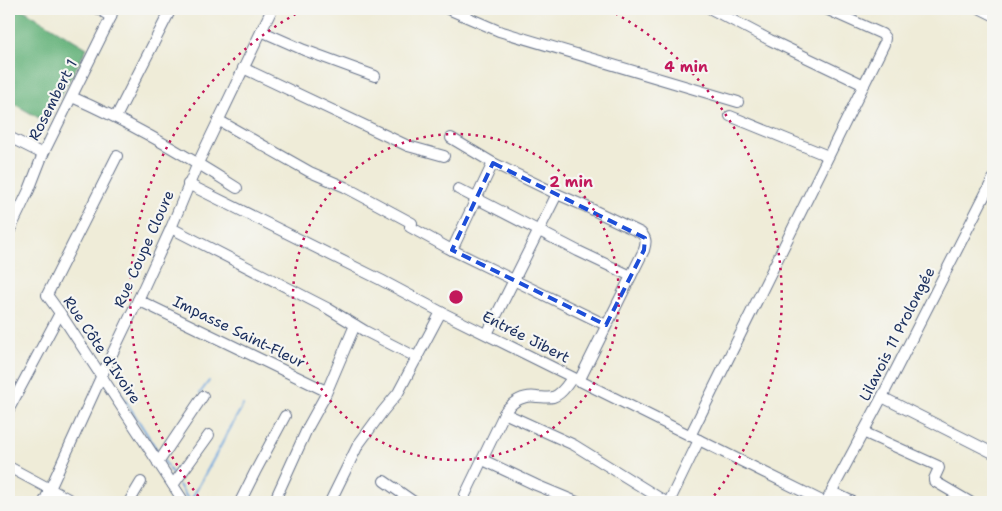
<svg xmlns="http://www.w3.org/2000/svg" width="1002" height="511" viewBox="0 0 1002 511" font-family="'Shantell Sans',sans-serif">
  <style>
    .forest { fill: #68b47d; stroke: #42726e }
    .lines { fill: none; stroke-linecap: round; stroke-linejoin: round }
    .stream { stroke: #6fa7de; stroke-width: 2 }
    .minor-casing { stroke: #657189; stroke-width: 12 }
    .minor { stroke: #fff; stroke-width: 10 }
    .marked { fill: none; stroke: #1d4ed8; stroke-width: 4; stroke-dasharray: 10 6; stroke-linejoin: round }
    .ring { fill: none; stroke: #c2185b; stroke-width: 2.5; stroke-dasharray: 2.5 5 }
    .labels { text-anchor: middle; stroke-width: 4.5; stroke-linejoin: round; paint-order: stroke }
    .street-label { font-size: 15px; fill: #1b2f5e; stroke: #f6f6f2 }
    .centre { fill: #c2185b; stroke: #f6f6f2; stroke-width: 2.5 }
    .ring-label { font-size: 15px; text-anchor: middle; font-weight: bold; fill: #c2185b; stroke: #f6f6f2; stroke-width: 4.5; stroke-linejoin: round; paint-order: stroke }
  </style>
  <rect width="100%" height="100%" fill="#f6f6f2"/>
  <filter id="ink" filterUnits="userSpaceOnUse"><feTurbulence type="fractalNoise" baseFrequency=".02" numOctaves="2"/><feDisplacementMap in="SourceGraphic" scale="10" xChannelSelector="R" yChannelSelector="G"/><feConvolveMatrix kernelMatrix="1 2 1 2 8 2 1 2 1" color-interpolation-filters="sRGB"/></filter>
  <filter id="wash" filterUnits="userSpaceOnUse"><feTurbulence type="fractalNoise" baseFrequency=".0096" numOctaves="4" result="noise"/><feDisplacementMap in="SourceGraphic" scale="20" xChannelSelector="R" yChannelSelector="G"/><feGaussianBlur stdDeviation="1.12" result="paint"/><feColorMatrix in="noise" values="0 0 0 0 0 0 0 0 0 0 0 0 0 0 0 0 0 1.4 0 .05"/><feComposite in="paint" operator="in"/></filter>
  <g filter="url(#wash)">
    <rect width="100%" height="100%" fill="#efecd8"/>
    <polygon class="forest" points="9,9 22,9 87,48 46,122 9,101"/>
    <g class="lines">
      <g class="stream">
        <polyline points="113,381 159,453"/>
        <polyline points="200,393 209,381"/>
        <polyline points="164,461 174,476"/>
        <polyline points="179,485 190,502"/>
        <polyline points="190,502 243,405"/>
        <polyline points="369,502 371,499"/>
      </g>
    </g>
  </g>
  <g filter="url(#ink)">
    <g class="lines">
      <defs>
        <g id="minor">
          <polyline points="99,9 111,17"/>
          <polyline points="448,9 499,31 738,102"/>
          <polyline points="711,9 770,40 864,85"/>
          <polyline points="981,9 993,15"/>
          <polyline points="261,31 304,50 375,76"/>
          <polyline points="243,68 408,146 444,156"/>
          <path d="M72,97C129,122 184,154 237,188"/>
          <polyline points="730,116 828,156"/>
          <polyline points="116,117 171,9"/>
          <polyline points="218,120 310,172 345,187 412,223"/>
          <polyline points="9,137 43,154"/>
          <polyline points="451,138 493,163"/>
          <polyline points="117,156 47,295 60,313 184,502"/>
          <polyline points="188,184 381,280 441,312 824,502"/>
          <polyline points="458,189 578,251 631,276"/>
          <polyline points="410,227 448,248 606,325"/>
          <polyline points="171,228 327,308 365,331 418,358"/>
          <polyline points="9,232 29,190 43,154 111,17 113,9"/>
          <polyline points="452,250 493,163 557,194"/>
          <polyline points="138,300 326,391"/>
          <path d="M487,334L557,194L587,207L641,233C647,239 646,243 644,250L579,381"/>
          <polyline points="882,397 993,453"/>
          <polyline points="9,409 60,313"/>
          <polyline points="504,413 574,445 666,502"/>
          <polyline points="863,432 938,466 939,468 934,479 934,481 970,502"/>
          <polyline points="690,436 884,44 885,38 882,34 826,9"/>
          <polyline points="483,460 536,485 577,502"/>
          <polyline points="158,463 203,396"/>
          <polyline points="9,467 74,502"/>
          <polyline points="384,481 414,502"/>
          <polyline points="173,485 209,435"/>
          <polyline points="832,492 853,502"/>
          <polyline points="44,502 102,375 138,300 171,228 198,163 272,9"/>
          <polyline points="129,502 141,482"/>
          <polyline points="240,502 255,472 285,416"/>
          <polyline points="274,502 308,427 324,398 355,325"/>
          <polyline points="330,502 358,445 383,411 398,393 441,312"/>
          <path d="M464,502L465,495L506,410C515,400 524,395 537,397C542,397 548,398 553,397C562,394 567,385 572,378"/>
          <polyline points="669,502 699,440"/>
          <polyline points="826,502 882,397 993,179"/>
        </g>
      </defs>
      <use href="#minor" class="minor-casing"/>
      <use href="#minor" class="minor"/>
    </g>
  </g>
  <path class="marked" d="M493,163L645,238L644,250L606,325L452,250Z"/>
  <g class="ring">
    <circle cx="456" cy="297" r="163"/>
    <path d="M203 502A325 325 0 0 1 303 10M609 10A325 325 0 0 1 709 502"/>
  </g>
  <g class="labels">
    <g class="street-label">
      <text transform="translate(53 100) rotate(-63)" y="5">Rosembert 1</text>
      <text transform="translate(144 249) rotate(-66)" y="5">Rue Coupe Cloure</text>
      <text transform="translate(239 332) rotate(26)" y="5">Impasse Saint-Fleur</text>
      <text transform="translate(897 334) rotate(-63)" y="5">Lilavois 11 Prolongée</text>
      <text transform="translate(526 337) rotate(27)" y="5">Entrée Jibert</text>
      <text transform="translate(102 350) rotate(56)" y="5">Rue Côte d'Ivoire</text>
    </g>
  </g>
  <circle cx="456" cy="297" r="8" class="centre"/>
  <g class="ring-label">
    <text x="686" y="72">4 min</text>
    <text x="571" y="187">2 min</text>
  </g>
  <rect width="1002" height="511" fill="none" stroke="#f6f6f2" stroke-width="30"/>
</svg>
